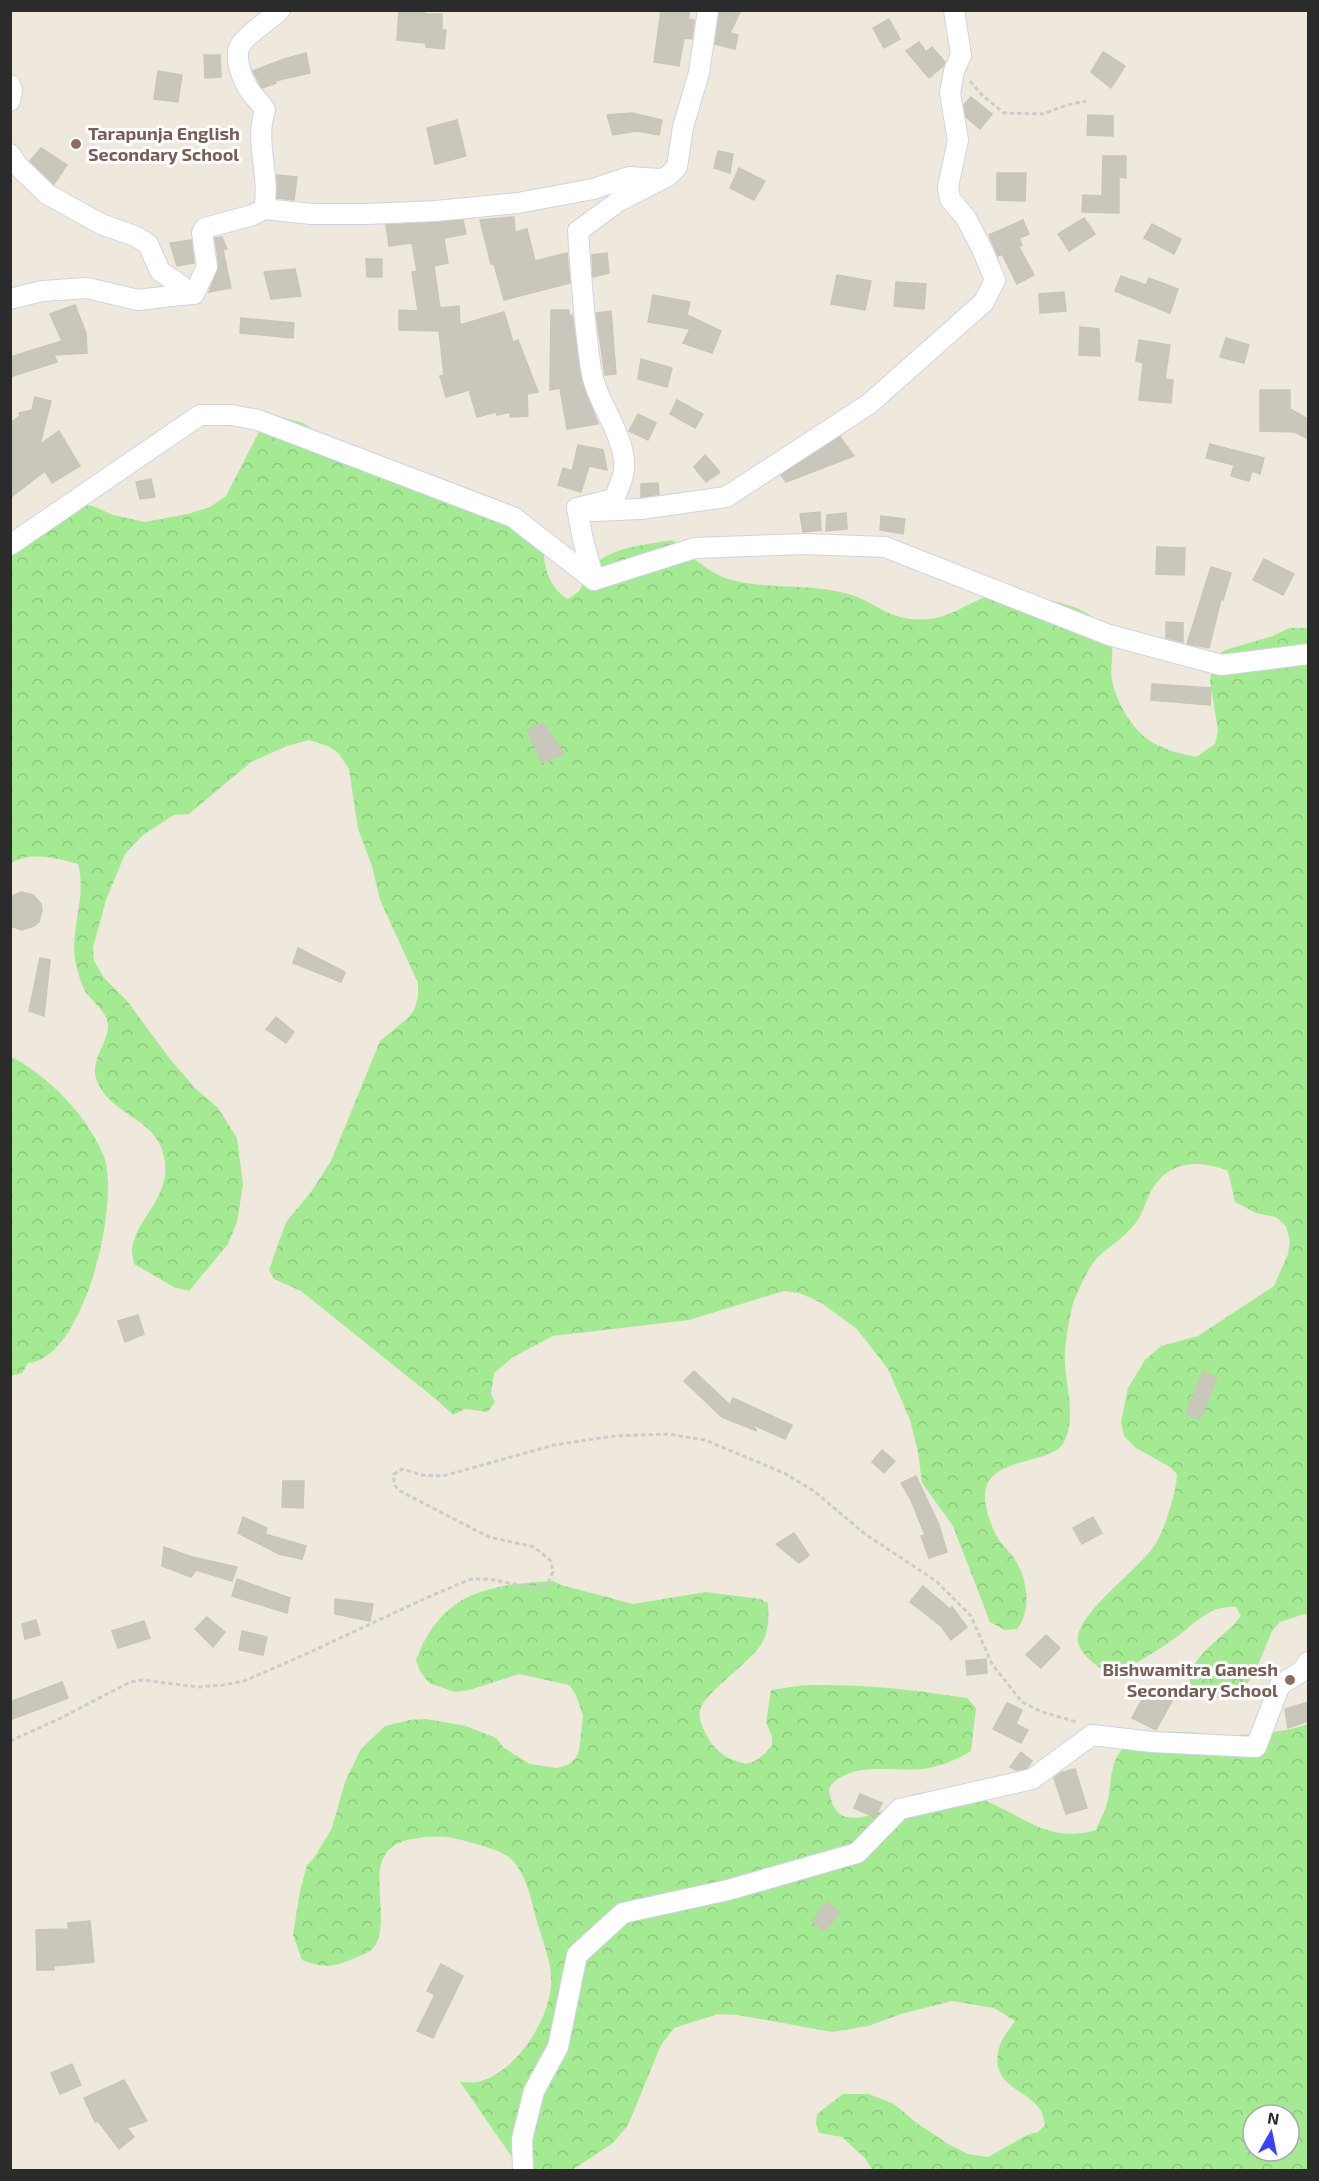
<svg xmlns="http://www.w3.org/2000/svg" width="1319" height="2181" viewBox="0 0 1319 2181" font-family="'Exo 2',sans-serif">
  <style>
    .forest { fill: url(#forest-crowns); fill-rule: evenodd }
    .building { fill: #c9c7bb; stroke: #cac6b5; stroke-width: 1.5 }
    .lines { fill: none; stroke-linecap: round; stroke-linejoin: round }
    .minor-casing { stroke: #d1d2e5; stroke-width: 22 }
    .path { stroke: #ccc; stroke-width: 3; stroke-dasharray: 4.5 3; stroke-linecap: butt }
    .minor { stroke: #fff; stroke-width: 20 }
    .education-dot { fill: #8d6e63; stroke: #fff; stroke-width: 2 }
    .labels { text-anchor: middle; stroke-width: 6; stroke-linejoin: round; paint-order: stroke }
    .education-label { font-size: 18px; font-weight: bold; fill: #785e54; stroke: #fff; text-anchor: start }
  </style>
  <defs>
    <pattern id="forest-crowns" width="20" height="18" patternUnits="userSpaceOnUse" patternTransform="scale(1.5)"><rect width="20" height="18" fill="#a4ea93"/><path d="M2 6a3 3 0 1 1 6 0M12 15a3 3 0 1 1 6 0" fill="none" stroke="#8dc97f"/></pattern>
  </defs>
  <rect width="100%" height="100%" fill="#eee9dc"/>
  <g class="forest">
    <path d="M277,416L303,423L318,433L496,502L544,553C544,571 552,590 568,599C587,588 579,585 590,570C607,547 645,545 672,540C687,553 709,573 728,579C766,590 807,583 845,593C879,602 888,623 930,619C952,617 972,600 994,594C1010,590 1057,601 1074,607C1091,613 1110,629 1112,648C1113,659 1110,669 1112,680C1116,703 1135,735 1157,745C1169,751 1183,754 1196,757L1215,744L1218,731L1210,680L1215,657L1225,650L1273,636L1289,628H1308V1615L1304,1614L1280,1622L1272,1631L1258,1665L1246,1686L1229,1700L1191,1694C1182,1656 1222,1642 1241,1616L1236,1607C1207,1605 1194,1626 1171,1641C1152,1654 1130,1668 1109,1675C1098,1666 1081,1656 1078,1642C1074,1614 1141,1569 1156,1543C1165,1528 1177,1490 1177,1474L1170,1467L1136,1448L1124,1436L1121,1422L1128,1388L1145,1360L1161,1346L1198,1336L1274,1286L1288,1254L1290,1241L1286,1226L1276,1217L1256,1213L1235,1202L1228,1171C1197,1159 1168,1160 1150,1193C1145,1203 1142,1216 1134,1225C1124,1238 1108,1247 1097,1258C1089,1266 1075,1296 1072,1307C1069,1321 1066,1337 1065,1352C1063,1381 1078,1414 1064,1442C1052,1466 984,1455 985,1497C985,1509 992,1529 999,1540C1005,1548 1014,1556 1018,1565C1028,1584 1031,1612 1017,1629L1005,1630L990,1622L953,1526L922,1483L918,1452L910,1420L888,1369L857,1329L820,1302L799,1293L784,1291L689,1320L553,1336L513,1357L494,1373L491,1394L495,1402L488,1412L465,1409L453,1415L438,1401L301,1291L274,1279L269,1270L286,1222L311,1192L331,1161L380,1041L408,1018L414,1010L418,997V983L380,900L372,866L358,829L349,769L339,754L330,747L309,740L287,746L251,762L189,814L174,815L143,835L125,854L106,900L93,947L94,961L104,978L127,1001L170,1059L196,1089L218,1108L237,1138L243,1184L237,1222L228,1244L189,1291L174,1287L134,1264C134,1260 132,1255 132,1251C135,1218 169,1201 165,1162C160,1117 112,1118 97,1081C89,1062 106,1046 108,1028C109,1014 95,1004 87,994C82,987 79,976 77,968C67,934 88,898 78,864C56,858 31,851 11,863V536L73,503L93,506L113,515L145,522L188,514L210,507L226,496L261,428Z"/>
    <path d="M10,1056C49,1077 85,1113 103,1154C122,1199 84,1360 28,1363L22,1373L11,1376Z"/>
    <path d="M553,1581L561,1585L633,1604L706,1592L760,1599L768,1603C769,1616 769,1631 762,1643C751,1662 704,1693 700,1710C698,1719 703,1728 707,1736C713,1749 727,1759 742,1763C754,1766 764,1754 772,1746V1736L766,1722L771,1690C785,1688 799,1685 813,1685C865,1684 916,1690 967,1698L976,1708L971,1751C957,1760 939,1767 922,1769C893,1772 849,1760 829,1788C833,1832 867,1818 895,1805C902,1802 908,1795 915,1794C922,1792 932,1791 938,1792C951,1793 977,1797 988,1802C1026,1818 1051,1844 1096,1830C1100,1820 1106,1810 1108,1800C1111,1786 1110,1768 1118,1755C1141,1718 1201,1737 1236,1735C1260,1734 1286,1732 1308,1724V2170H872L865,2158L842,2137L819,2133L816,2124L817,2114L843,2094H869L894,2104L918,2124L950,2145L968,2154L988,2157L1027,2135L1038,2132L1045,2125C1044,2120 1043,2115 1041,2111C1026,2087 987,2087 1000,2045C1002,2037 1010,2029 1015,2021L994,2008L952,2001L901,2014L868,2026L832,2032L738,2015L718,2014L674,2028L661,2045L628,2125L613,2143L572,2170H521L460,2082C466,2082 473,2083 478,2082C517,2073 554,2014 551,1976C550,1957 541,1937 536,1918C531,1898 526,1872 509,1857C500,1850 473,1843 461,1840C444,1835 429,1836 412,1839C356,1849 393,1909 376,1944C372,1953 359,1956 350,1960C333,1968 319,1967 302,1960L293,1935L300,1891L307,1865L314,1858L332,1828L345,1782L361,1749L385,1726L410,1720L426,1719L466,1726L496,1738L504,1748L530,1764L557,1768L568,1765L575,1759L579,1751L583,1716L576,1695L569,1685L519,1674L469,1690L455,1692L429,1683L420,1671L416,1660C442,1592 486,1585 553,1581ZM1253,2115H1289V2151H1253Z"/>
  </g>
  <g class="building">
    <polygon points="399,10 425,10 425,14 442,14 442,30 446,30 444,49 426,47 426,43 397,40"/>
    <polygon points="661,10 690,10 688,19 694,20 692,39 684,38 679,66 654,62"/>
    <polygon points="720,10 741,10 730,33 738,35 735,49 715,44"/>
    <polygon points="889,19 900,39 884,48 873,28"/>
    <polygon points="919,42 926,52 932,47 945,62 943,66 929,78 906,51"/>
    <polygon points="1103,52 1125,66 1111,88 1091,72"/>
    <polygon points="306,53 310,73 275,81 276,83 262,88 253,71 284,59"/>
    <polygon points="204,55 220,55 221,77 205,78"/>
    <polygon points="158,71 182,75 178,102 154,99"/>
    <polygon points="971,97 992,114 980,129 966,117 964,105"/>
    <polygon points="632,113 662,120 659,135 637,131 613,135 607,115"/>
    <polygon points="1088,115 1113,116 1113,136 1087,135"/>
    <polygon points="457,120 466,156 435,164 427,128"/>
    <polygon points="41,148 67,165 54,184 30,161"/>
    <polygon points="718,151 733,154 730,173 714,168"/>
    <polygon points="1103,156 1126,156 1126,178 1119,177 1119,213 1082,212 1083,195 1102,196"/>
    <polygon points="739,168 765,181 754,200 730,188"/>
    <polygon points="997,173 1026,173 1025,201 997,200"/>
    <polygon points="277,175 297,177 294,200 277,198"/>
    <polygon points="514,217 515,232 527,229 535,261 567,253 570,283 504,300 494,264 491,264 480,220"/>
    <polygon points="1084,218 1095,234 1069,251 1058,234"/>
    <polygon points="463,220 466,234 444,238 448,263 434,266 440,308 459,306 460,325 504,312 513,342 518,340 538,392 527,394 528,416 510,417 510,412 497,415 496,412 477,417 469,390 446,397 440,376 444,375 439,331 399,330 399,310 418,311 412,272 417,271 412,243 389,246 386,225"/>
    <polygon points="1023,220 1029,234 1019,238 1022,245 1019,247 1034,275 1017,284 1002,254 998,256 989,235"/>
    <polygon points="1152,224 1181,239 1174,254 1144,238"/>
    <polygon points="222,237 227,249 223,250 231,288 209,292 219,266 215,238"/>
    <polygon points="191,240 194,263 177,266 170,243"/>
    <polygon points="607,253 609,273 593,277 592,255"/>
    <polygon points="366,259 382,259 382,277 367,277"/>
    <polygon points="295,269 301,296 271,299 264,272"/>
    <polygon points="837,275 871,281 865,310 831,304"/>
    <polygon points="1121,276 1146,285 1149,278 1178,289 1170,313 1115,291"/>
    <polygon points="896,282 926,284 924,309 894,306"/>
    <polygon points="1064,292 1066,311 1040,313 1039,294"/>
    <polygon points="653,295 690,302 687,315 721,331 712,353 683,343 690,329 648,322"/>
    <polygon points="75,305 86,333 87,353 54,355 57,362 10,377 10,357 62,341 50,314"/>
    <polygon points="551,310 569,310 569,316 572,315 582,383 598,424 567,429 560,388 550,390"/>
    <polygon points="611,311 616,374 605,375 596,313"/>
    <polygon points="241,318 294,323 293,338 240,333"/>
    <polygon points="1080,327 1099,329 1100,356 1079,355"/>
    <polygon points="1226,338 1249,345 1244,363 1220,357"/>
    <polygon points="1139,340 1170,345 1165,379 1173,380 1171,403 1139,400 1143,363 1136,361"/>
    <polygon points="641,359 672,368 667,387 638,379"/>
    <polygon points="1260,390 1290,390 1290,409 1308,419 1308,439 1295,432 1260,431"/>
    <polygon points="35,397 51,401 40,444 59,431 80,466 52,483 45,471 10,498 10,423 20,416 19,413 32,410"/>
    <polygon points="677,400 703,414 695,428 670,414"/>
    <polygon points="638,414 656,423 648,440 629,431"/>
    <polygon points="840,437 854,456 786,482 781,475"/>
    <polygon points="1210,444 1264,458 1260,474 1252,471 1249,481 1231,476 1234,465 1206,458"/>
    <polygon points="578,445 603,450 607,470 589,466 581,492 558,485 563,468 572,471"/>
    <polygon points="705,455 720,472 706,482 694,467"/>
    <polygon points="151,479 155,497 140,499 136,482"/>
    <polygon points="658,483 659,494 641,497 641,484"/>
    <polygon points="820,512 821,530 803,532 800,514"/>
    <polygon points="846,513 847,529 826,531 827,515"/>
    <polygon points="881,516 905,519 903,534 880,530"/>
    <polygon points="1157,547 1185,548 1184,575 1156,574"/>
    <polygon points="1264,559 1294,574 1283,595 1253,580"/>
    <polygon points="1211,567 1231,573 1223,600 1221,599 1209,648 1187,644"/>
    <polygon points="1166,622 1183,623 1183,642 1166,638"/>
    <polygon points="1152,684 1211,688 1210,705 1151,700"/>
    <polygon points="543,723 564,754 542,763 527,730"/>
    <polygon points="21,892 33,895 41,904 42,910 39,922 34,926 22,930 10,926 10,897"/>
    <polygon points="298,948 345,972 341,982 293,963"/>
    <polygon points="40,958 50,960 44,1016 29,1011"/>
    <polygon points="276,1017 294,1032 286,1043 266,1029"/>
    <polygon points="138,1315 144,1334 125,1342 118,1321"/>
    <polygon points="694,1371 730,1405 733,1398 792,1425 785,1439 751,1424 757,1431 722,1417 684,1381"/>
    <polygon points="1203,1372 1217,1378 1200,1419 1186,1413"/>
    <polygon points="882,1450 895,1461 884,1473 872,1462"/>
    <polygon points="916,1476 939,1525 947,1552 929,1558 921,1536 925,1535 911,1500 901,1483"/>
    <polygon points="283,1481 304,1481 303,1508 282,1507"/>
    <polygon points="243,1517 267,1528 265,1534 306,1546 302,1559 279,1554 238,1533"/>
    <polygon points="1093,1517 1102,1533 1082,1544 1073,1528"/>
    <polygon points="794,1533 809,1555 799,1563 776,1544"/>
    <polygon points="164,1547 192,1557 237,1567 232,1581 196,1570 191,1577 162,1566"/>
    <polygon points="237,1579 290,1598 287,1613 232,1596"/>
    <polygon points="923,1586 950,1609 952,1607 967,1627 951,1640 941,1626 910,1602"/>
    <polygon points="335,1599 373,1604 370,1621 335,1614"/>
    <polygon points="207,1617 225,1632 213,1647 195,1629"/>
    <polygon points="36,1620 40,1635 25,1639 22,1624"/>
    <polygon points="144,1621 150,1638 118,1648 112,1631"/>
    <polygon points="242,1631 267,1637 263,1655 239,1650"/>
    <polygon points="1046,1635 1060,1648 1041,1668 1026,1655"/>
    <polygon points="986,1659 987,1673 967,1675 966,1661"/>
    <polygon points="62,1682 68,1698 10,1720 10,1702"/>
    <polygon points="1148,1688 1172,1701 1156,1730 1132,1718"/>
    <polygon points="1308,1702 1308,1721 1288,1728 1285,1709"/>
    <polygon points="1007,1703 1022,1710 1016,1724 1028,1730 1021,1743 993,1729"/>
    <polygon points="1021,1752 1032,1761 1027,1768 1016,1770 1010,1767"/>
    <polygon points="1075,1769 1087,1808 1066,1814 1054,1778 1060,1773"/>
    <polygon points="860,1794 882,1803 875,1817 854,1808"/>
    <polygon points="827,1902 840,1912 825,1931 812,1921"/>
    <polygon points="90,1921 94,1962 54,1966 54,1970 37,1970 36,1930 68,1929 68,1923"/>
    <polygon points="441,1964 463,1976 433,2038 417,2031 435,1995 427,1991"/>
    <polygon points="72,2064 81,2085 60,2094 51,2073"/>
    <polygon points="124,2080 147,2121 127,2128 134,2137 119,2149 98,2121 95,2122 84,2098"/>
  </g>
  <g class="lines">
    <defs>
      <g id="minor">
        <polyline points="10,85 12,90 10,101"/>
        <polyline points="10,154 18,166 47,194 101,224 135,236 148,244 160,271 183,287 180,295 138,300 87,288 42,291 10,299"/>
        <polyline points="264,209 312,214 367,214 436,211 518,203 593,189 629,177 659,179"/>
        <path d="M180,295L194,294L207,267L202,233L205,228L253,215L264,209C271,176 254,143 265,110C260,101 253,97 248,88C242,78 233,56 241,44C246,35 271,19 280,10"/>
        <polyline points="577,508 593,511 641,509 726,497 869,404 984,302 995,280 982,249 966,218 950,199 948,187 958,140 950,93 954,71 961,55 954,10"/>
        <polyline points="10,545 200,415 231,415 258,420 513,517 594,580"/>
        <polyline points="594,580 695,548 805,544 885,547 1109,635 1221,665 1308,654"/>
        <path d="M594,580L583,540L577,508L614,499C619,487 626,473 624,460C620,427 596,401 591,369C584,324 581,277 578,231L619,201L668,176L677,167L683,127L699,73L708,10"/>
        <polyline points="523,2170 522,2139 534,2091 558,2047 577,1955 623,1913 728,1890 857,1853 900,1809 1032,1779 1092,1735 1152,1742 1256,1747 1280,1685 1302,1671 1308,1662"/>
      </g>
    </defs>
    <use href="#minor" class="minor-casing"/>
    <g class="path">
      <polyline points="970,81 982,95 1004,113 1043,114 1067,105 1086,101"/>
      <polyline points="10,1741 59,1719 130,1682 142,1680 198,1687 223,1685 244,1681 306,1654 426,1598 471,1579 489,1579 534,1588 547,1585 553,1572 551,1561 534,1547 489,1537 398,1490 394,1484 394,1474 402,1469 422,1475 443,1476 554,1445 614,1436 668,1434 705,1440 784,1473 814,1491 865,1534 936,1581 971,1616 992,1664 1022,1702 1042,1712 1077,1722"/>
    </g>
    <use href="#minor" class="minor"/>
  </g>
  <g class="education-dot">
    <circle cx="76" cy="144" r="6"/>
    <circle cx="1290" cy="1680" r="6"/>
  </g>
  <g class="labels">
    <g class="education-label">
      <text x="88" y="140">Tarapunja English<tspan x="88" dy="21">Secondary School</tspan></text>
      <text x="1278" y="1676" text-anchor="end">Bishwamitra Ganesh<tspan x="1278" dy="21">Secondary School</tspan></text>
    </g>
  </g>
  <rect width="1319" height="2181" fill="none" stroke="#2b2b2b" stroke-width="24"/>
  <g transform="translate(1271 2133) rotate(9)"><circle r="28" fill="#ffffff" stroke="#aaaaaa" stroke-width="1.5"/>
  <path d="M0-4.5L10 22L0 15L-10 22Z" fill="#3841ff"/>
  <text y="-9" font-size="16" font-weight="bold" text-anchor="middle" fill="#2b2b2b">N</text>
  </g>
</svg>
